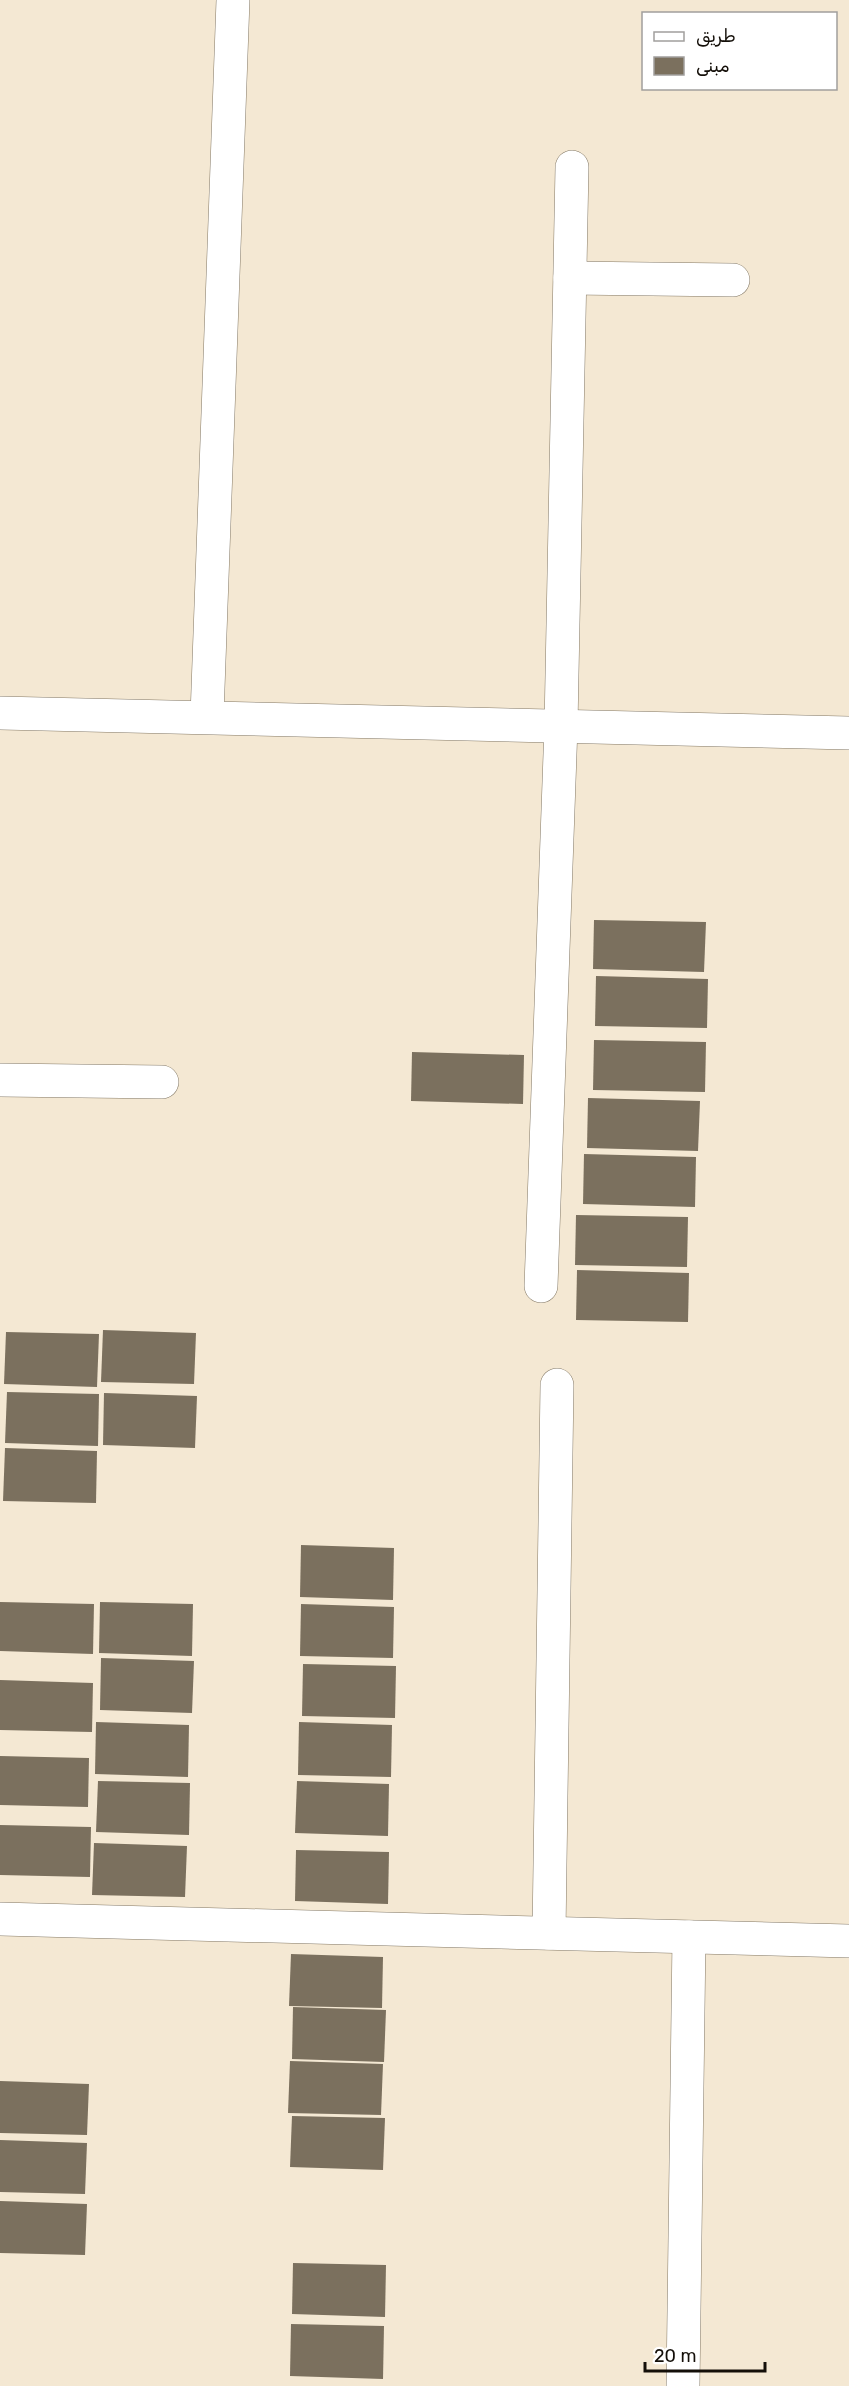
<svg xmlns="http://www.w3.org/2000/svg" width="849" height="2386" viewBox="0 0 849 2386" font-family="Rubik,'Noto Naskh Arabic',sans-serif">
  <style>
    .building { fill: #7b705e }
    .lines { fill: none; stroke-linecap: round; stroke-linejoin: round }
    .minor-casing { stroke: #847966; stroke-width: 34 }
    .minor { stroke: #fff; stroke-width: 33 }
  </style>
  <rect width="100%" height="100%" fill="#f4e8d3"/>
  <g class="building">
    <polygon points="594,920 706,922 704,972 593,969"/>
    <polygon points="596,976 708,979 707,1028 595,1026"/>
    <polygon points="594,1040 706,1042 705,1092 593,1090"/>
    <polygon points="412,1052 524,1055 523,1104 411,1101"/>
    <polygon points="588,1098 700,1101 698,1151 587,1148"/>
    <polygon points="584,1154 696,1157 695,1207 583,1204"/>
    <polygon points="576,1215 688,1217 687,1267 575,1265"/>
    <polygon points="577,1270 689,1273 688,1322 576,1320"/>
    <polygon points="103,1330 196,1333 194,1384 101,1382"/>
    <polygon points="6,1332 99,1334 97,1387 4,1384"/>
    <polygon points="7,1392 99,1394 98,1446 5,1443"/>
    <polygon points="104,1393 197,1396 195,1448 103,1445"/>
    <polygon points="5,1448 97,1451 96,1503 3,1501"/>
    <polygon points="301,1545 394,1548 393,1600 300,1597"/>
    <polygon points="0,1602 94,1604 93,1654 0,1651"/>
    <polygon points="100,1602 193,1604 192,1656 99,1653"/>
    <polygon points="301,1604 394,1607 393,1658 300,1656"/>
    <polygon points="101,1658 194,1661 192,1713 100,1710"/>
    <polygon points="303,1664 396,1666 395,1718 302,1716"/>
    <polygon points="0,1680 93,1683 92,1732 0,1730"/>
    <polygon points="96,1722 189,1725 188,1777 95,1774"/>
    <polygon points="299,1722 392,1725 391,1777 298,1775"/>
    <polygon points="0,1756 89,1758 88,1807 0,1805"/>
    <polygon points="98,1781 190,1783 189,1835 96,1832"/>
    <polygon points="297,1781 389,1784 388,1836 295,1833"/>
    <polygon points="0,1825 91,1827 90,1877 0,1875"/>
    <polygon points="94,1843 187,1846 185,1897 92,1895"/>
    <polygon points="296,1850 389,1852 388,1904 295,1901"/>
    <polygon points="291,1954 383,1957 382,2008 289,2006"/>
    <polygon points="293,2007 386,2010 384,2062 292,2059"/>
    <polygon points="290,2061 383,2064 381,2115 288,2113"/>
    <polygon points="0,2081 89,2084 87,2135 0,2133"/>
    <polygon points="292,2116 385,2118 383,2170 290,2167"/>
    <polygon points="0,2140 87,2143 85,2194 0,2192"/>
    <polygon points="0,2201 87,2204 85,2255 0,2253"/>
    <polygon points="293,2263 386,2265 385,2317 292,2314"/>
    <polygon points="291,2324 384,2326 383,2379 290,2376"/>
  </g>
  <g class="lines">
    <defs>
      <g id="minor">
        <polyline points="570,278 733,280"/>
        <polyline points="0,713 849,733"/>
        <polyline points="207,716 233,0"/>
        <polyline points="0,1080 162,1082"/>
        <polyline points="541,1286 561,726 572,167"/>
        <polyline points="0,1919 849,1941"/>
        <polyline points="549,1933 557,1385"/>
        <polyline points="683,2386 689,1937"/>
      </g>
    </defs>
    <use href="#minor" class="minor-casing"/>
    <use href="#minor" class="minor"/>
  </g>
  <rect x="642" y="12" width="195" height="78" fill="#ffffff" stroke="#a19f9d" stroke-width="1.5"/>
  <rect x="654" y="32" width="30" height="9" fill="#ffffff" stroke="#a19f9d" stroke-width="1.5"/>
  <text x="696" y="42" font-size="18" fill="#140f09">طريق</text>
  <rect x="654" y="57" width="30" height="18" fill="#7b705e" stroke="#a19f9d" stroke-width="1.5"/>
  <text x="696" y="72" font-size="18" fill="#140f09">مبنى</text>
  <path d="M645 2362v9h120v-9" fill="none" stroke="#140f09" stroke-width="3"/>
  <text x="654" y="2362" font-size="18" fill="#140f09" stroke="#ffffff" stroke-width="4.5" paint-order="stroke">20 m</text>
</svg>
